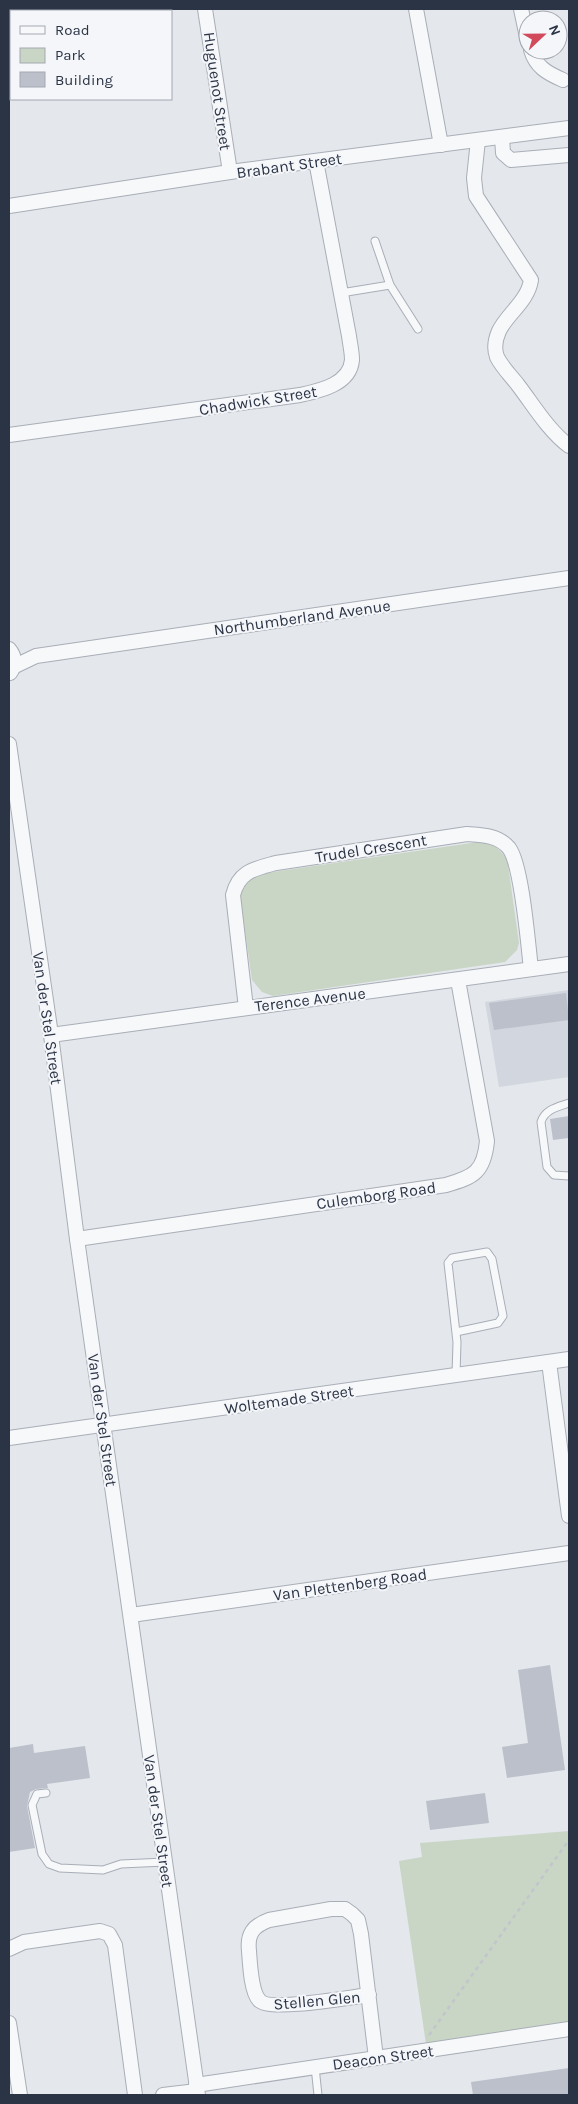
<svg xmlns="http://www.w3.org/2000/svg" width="578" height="2104" viewBox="0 0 578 2104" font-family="Karla,sans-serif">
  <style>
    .built { fill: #d2d6de }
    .green { fill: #c9d6c5 }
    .building { fill: #bbc0ca }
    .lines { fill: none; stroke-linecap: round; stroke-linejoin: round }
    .service-casing { stroke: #a9aeb7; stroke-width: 9 }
    .minor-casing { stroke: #a9aeb7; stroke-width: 16 }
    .path { stroke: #c2c5cb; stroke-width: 2.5; stroke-dasharray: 4 4; stroke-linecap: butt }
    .service { stroke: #f7f8fa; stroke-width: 7 }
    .minor { stroke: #f7f8fa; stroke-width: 14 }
    .labels { text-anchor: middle; stroke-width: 4; stroke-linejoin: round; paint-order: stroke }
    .street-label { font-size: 16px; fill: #2b3445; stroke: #f4f6f9 }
  </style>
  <rect width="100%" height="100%" fill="#e4e7ec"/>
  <polygon class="built" points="569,990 569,1077 499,1087 485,1002"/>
  <g class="green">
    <path d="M478,842L494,845L507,858L519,943L517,950L505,962L273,996L262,992L252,980L240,896C242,884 249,880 259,874Z"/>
    <polygon points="569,1831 569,2023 426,2044 399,1861 422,1857 420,1843"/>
  </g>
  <g class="building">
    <polygon points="566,993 569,1020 494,1030 489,1003"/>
    <polygon points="569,1116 569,1138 553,1140 550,1119"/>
    <polygon points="550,1665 565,1770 507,1778 502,1747 528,1743 518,1670"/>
    <polygon points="33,1744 34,1753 85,1746 90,1778 47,1784 48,1788 36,1789 30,1792 27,1806 35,1848 9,1852 9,1748"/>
    <polygon points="485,1793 489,1823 430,1830 426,1801"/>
    <polygon points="569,2068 569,2094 473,2095 471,2082"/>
  </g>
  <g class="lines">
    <defs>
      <g id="service">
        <polyline points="375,241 390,285 418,329"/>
        <polyline points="341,293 390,285"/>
        <path d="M569,1103C558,1107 545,1109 541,1122L547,1167L554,1175L569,1176"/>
        <polyline points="456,1332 498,1323 503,1316 492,1259 487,1252 452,1258 448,1263 457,1342 456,1375"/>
        <polyline points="46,1793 37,1794 32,1805 42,1854 49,1864 60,1868 103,1870 121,1864 165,1862"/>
        <polyline points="315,2067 318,2095"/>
      </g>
      <g id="minor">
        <polyline points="205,9 230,172"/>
        <polyline points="416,9 441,145"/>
        <polyline points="521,9 528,42"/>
        <path d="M531,50C536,67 547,73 563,80"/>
        <polyline points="502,137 503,153 511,160 569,155"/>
        <path d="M478,140L474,178L476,196L531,280C528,301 507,314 499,331C495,340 494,349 497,357C502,367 511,376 518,385C534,406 548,430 569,446"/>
        <polyline points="9,206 230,172 569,128"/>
        <path d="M9,435L300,395C318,391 350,385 352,360C352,352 350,344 349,336L316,161"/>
        <path d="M9,649C15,656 16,665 10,673"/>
        <polyline points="13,667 36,656 569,578"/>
        <polyline points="9,744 51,1035 77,1239 198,2095"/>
        <path d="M246,1008L233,895C239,871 254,869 276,863L467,834C482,835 498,835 509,848C522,865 528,944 531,969"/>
        <polyline points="51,1035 569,964"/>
        <path d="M77,1239L446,1185C474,1177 484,1172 487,1141L458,980"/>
        <polyline points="549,1362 569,1516"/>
        <polyline points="9,1438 569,1359"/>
        <polyline points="131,1615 569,1553"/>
        <polyline points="9,1949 24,1942 100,1931 109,1934 115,1945 135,2095"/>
        <path d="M369,1995C351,1997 268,2012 259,2000C251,1991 250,1964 249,1951C247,1934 253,1926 269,1920L331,1909H345L352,1914L358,1920L361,1934L376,2058"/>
        <polyline points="9,2023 20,2095"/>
        <polyline points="196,2085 569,2029"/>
        <polyline points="163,2095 197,2091"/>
      </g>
    </defs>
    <use href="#service" class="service-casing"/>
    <use href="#minor" class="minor-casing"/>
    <polyline class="path" points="429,2035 569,1840"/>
    <use href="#service" class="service"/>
    <use href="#minor" class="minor"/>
  </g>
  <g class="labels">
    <g class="street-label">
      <text transform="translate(218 91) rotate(82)" y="6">Huguenot Street</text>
      <text transform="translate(289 165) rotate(-8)" y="6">Brabant Street</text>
      <text transform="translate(258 400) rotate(-9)" y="6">Chadwick Street</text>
      <text transform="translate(302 617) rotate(-8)" y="6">Northumberland Avenue</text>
      <text transform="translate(371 848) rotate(-9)" y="6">Trudel Crescent</text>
      <text transform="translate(310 999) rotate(-7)" y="6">Terence Avenue</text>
      <text transform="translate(48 1018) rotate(82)" y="6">Van der Stel Street</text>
      <text transform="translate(376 1195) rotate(-8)" y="6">Culemborg Road</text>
      <text transform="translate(289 1399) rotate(-8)" y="6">Woltemade Street</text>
      <text transform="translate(103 1420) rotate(82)" y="6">Van der Stel Street</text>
      <text transform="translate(350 1584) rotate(-8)" y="6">Van Plettenberg Road</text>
      <text transform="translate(159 1821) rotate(82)" y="6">Van der Stel Street</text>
      <text transform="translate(317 2000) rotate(-5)" y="6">Stellen Glen</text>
      <text transform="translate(383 2057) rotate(-8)" y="6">Deacon Street</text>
    </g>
  </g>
  <rect width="578" height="2104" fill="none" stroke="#2b3445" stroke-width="20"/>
  <rect x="10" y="10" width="162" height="90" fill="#f4f6f9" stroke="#a4a8b1"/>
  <rect x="20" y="26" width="25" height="8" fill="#f7f8fa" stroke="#a4a8b1"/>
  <text x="55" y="35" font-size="15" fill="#2b3445">Road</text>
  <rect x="20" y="48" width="25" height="15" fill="#c9d6c5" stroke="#a4a8b1"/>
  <text x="55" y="60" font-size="15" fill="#2b3445">Park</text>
  <rect x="20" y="72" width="25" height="15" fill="#bbc0ca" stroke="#a4a8b1"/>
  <text x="55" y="85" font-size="15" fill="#2b3445">Building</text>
  <g transform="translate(543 35) rotate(68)"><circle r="24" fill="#f4f6f9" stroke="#a4a8b1"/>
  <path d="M0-4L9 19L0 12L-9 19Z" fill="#d1495b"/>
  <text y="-8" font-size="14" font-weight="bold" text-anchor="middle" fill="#2b3445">N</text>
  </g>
</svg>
